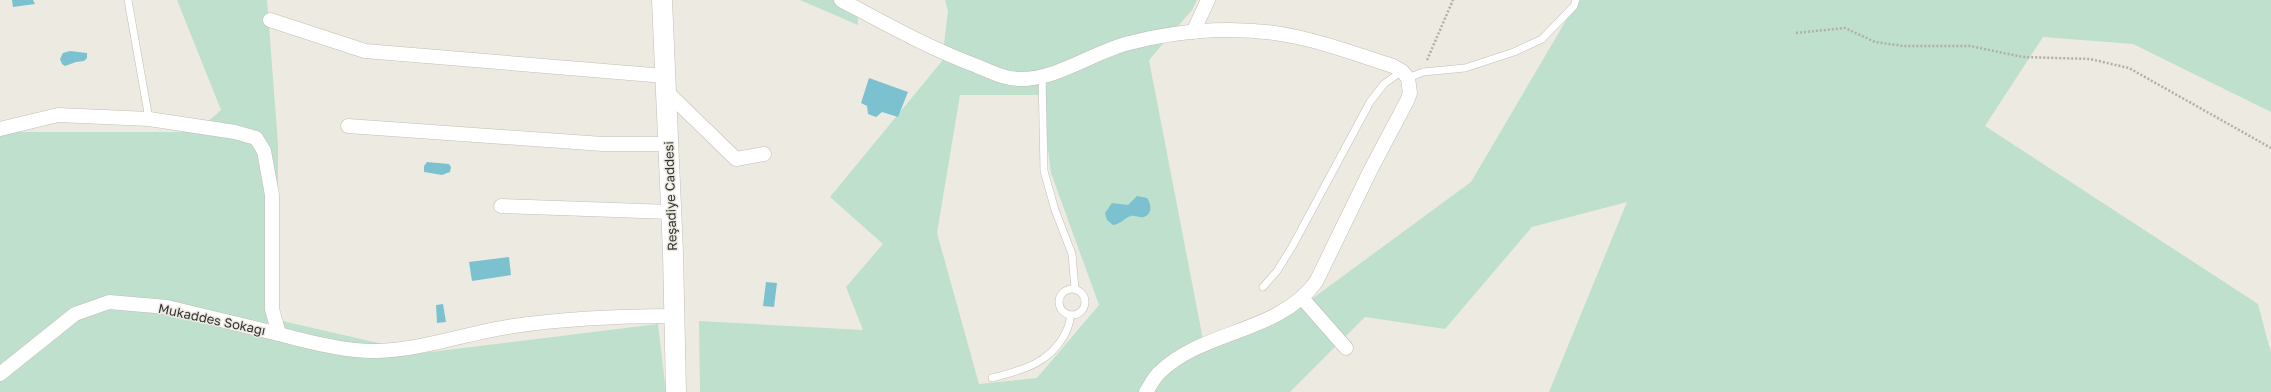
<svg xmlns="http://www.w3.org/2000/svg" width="2271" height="392" viewBox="0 0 2271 392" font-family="'Golos Text',sans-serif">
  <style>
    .green { fill: #bee0cd; fill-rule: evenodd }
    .water { fill: #7cc1cf }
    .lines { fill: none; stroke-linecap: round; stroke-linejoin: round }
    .lane-casing { stroke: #c0beb6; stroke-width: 8 }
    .street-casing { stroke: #c0beb6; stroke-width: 15 }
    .secondary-casing { stroke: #c0beb6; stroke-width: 21 }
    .path { stroke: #b0afa7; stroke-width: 2.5; stroke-dasharray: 2 2; stroke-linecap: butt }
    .lane { stroke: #fff; stroke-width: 7 }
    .street { stroke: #fff; stroke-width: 14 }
    .secondary { stroke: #fff; stroke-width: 20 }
    .labels { text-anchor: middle; stroke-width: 3; stroke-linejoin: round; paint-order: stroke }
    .street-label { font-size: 13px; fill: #32312e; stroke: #edebe1 }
  </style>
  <rect width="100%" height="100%" fill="#edebe1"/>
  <g class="green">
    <polygon points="177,0 267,0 278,144 278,320 422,353 658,324 666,392 0,392 0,132 196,132 221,110"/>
    <polygon points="800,0 857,0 858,25"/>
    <path d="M945,0H1197L1192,10L1149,60L1205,350L1309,301L1471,182L1578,0H2271V112L2133,44L2043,37L1985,126L2258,304L2271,353V392H1549L1627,202L1532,227L1445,329L1365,317L1290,392H700L699,321L863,330L846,287L883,244L830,197L942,61L948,11ZM960,95H1041L1051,173L1099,305L1037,378L979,384L937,233Z"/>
  </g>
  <g class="water">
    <polygon points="12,0 33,0 35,4 13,7"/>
    <polygon points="70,51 87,53 87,58 84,61 76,62 65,66 62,64 60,59 63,53"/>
    <polygon points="869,78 908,92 898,117 882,112 876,117 868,114 867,106 861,103"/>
    <polygon points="427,162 449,164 451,167 450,172 442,175 424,172 424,166"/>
    <path d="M1137,196L1147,198C1151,203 1153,214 1144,217C1140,218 1135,215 1131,216C1124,218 1121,224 1113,225L1107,220L1105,213L1112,203L1128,205Z"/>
    <polygon points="509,257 511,275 472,281 469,262"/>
    <polygon points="766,282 777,283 774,307 763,306"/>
    <polygon points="443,304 446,322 437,323 436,305"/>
  </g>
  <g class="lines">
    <defs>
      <g id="lane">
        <polyline points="128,0 149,119"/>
        <polyline points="1042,75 1044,171 1055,210 1072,254 1075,289"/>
        <polyline points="1408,78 1423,72 1465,68 1514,52 1542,39 1574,6 1576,0"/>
        <polyline points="1263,287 1277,271 1292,247 1370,102 1384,84 1402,71"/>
        <circle cx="1072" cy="302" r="13"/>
        <path d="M992,378C1022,370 1048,364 1064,336C1067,329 1071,323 1070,315"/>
      </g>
      <g id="street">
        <path d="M841,0C886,24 929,48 977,66C991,72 1005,79 1020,79C1059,79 1093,52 1129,43C1183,29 1243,25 1297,37C1330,44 1361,56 1393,66L1402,71L1408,78L1410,93L1407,101L1371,169L1316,282C1277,334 1205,329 1160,372C1154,377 1150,386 1146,392"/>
        <polyline points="270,20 365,51 665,76"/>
        <polyline points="1193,32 1208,0"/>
        <polyline points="666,91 736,159 764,154"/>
        <polyline points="348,126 603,144 668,144"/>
        <path d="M0,129L58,115L149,119L235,132L256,138L264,151L272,195V309L279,334C308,342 347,352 377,351C422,350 470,332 514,326C568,318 621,316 674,316"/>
        <polyline points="501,206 671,212"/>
        <polyline points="1303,299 1346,348"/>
        <polyline points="0,374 75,314 109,302 167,307 279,334"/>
      </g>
      <polyline id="secondary" points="662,0 673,253 676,392"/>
    </defs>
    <use href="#lane" class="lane-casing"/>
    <use href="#street" class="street-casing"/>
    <use href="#secondary" class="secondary-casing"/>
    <g class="path">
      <polyline points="1796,33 1845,28 1875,42 1903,46 1970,46 2023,57 2090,59 2129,68 2271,148"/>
      <polyline points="1427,60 1453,0"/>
    </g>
    <use href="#lane" class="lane"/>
    <use href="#street" class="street"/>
    <use href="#secondary" class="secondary"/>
  </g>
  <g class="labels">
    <g class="street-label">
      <text transform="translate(670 196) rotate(-92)" y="5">Reşadiye Caddesi</text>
      <text transform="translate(212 319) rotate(12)" y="5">Mukaddes Sokağı</text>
    </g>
  </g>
</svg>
